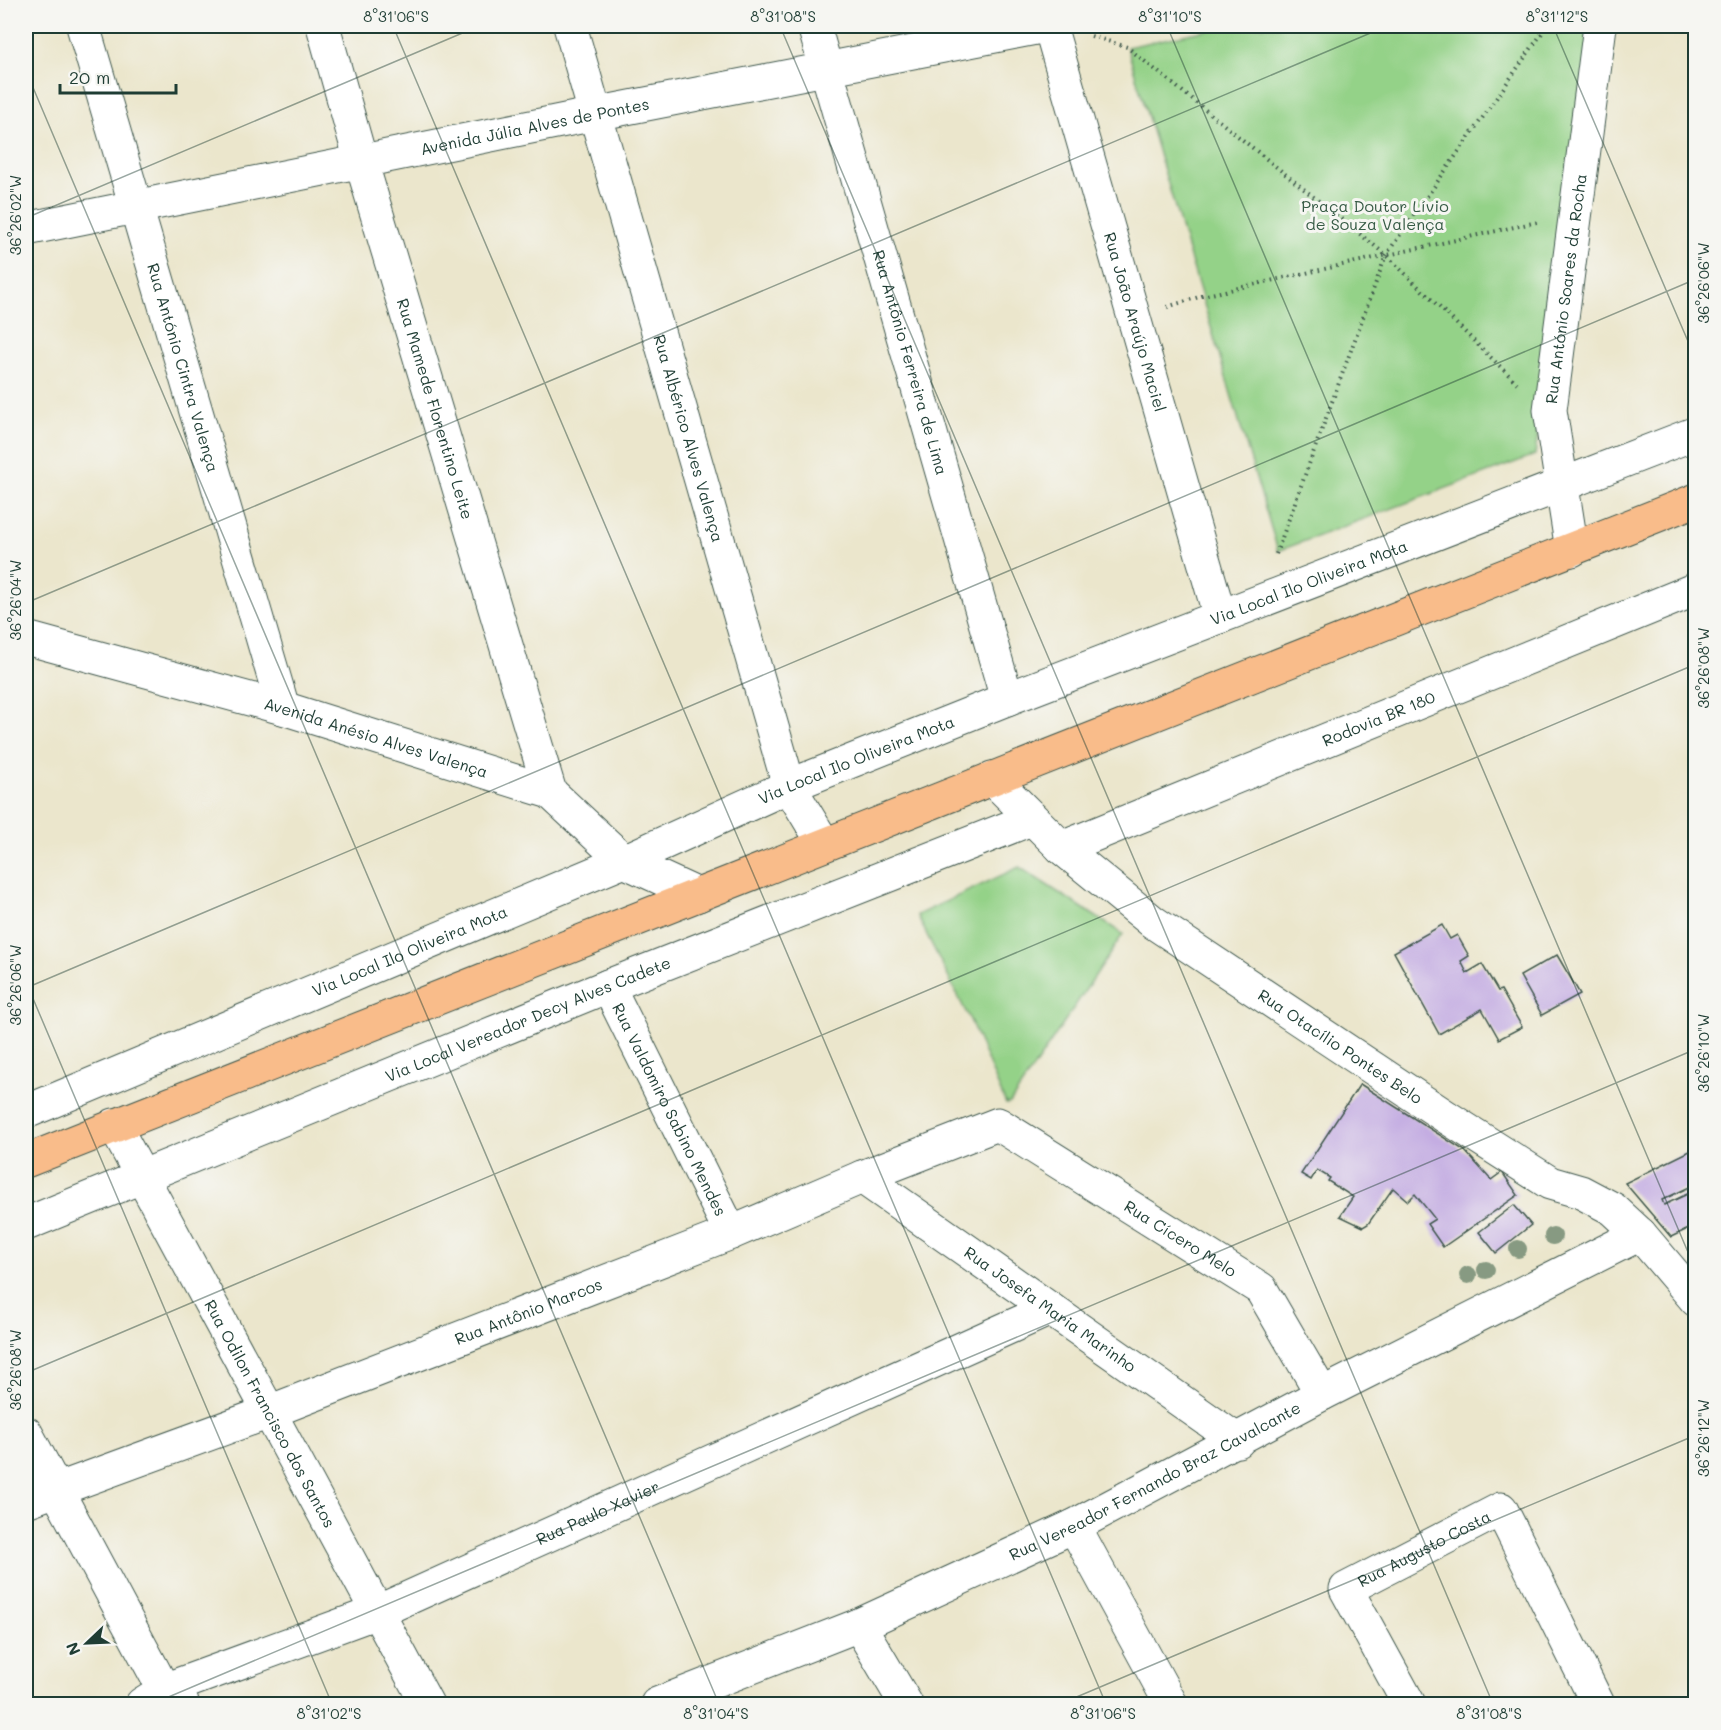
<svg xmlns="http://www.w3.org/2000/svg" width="1721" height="1730" viewBox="0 0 1721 1730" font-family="Mali,sans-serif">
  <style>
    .green { fill: #94d288; stroke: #5a885e; stroke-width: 1.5 }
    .building { fill: #c4ade2 }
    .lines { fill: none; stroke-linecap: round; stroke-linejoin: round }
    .minor-casing { stroke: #3e564b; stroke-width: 35 }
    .major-casing { stroke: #3e564b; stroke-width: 35 }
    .path { stroke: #3e564b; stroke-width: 4; stroke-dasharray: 1.5 4.5; stroke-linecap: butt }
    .minor { stroke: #fff; stroke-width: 33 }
    .major { stroke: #f9bc8a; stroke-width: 33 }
    .tree { fill: #879a82 }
    .ticks { fill: none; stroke: #1f3d34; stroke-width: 1.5; stroke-opacity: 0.45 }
    .labels { text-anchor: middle; stroke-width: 6; stroke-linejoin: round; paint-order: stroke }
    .street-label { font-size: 16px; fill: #1f3d34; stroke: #f6f6f2 }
    .park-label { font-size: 16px; fill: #365b45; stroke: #f6f6f2 }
    .neatline { fill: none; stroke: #1f3d34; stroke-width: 2 }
    .ticks-label { font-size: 15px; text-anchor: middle; fill: #1f3d34 }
  </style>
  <rect width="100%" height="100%" fill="#f6f6f2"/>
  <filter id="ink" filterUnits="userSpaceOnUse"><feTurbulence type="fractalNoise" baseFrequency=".0167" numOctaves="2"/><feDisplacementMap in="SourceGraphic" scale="12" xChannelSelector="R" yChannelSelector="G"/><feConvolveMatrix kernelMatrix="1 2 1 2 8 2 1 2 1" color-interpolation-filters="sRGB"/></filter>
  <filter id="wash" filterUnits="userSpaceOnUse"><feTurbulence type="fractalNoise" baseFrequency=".008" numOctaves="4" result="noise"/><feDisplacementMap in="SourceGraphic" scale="24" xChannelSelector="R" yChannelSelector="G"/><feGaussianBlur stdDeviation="1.35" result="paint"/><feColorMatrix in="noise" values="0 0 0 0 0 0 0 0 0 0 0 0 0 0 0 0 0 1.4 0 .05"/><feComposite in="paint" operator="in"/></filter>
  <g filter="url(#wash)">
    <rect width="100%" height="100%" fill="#ebe6cc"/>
    <g class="green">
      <polygon points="1226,26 1593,26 1535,455 1278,551 1127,47"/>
      <polygon points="1019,867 1123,934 1010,1103 1006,1104 971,1022 917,915"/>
    </g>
    <g id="blocks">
      <g class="building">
        <polygon points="1442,925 1450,939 1457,935 1469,956 1461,961 1467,973 1482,964 1498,991 1501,990 1522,1027 1499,1039 1482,1009 1439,1034 1394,952"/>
        <polygon points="1557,955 1580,994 1542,1015 1520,976"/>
        <polygon points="1360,1084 1465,1151 1491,1180 1502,1172 1518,1195 1443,1247 1427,1224 1435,1219 1415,1194 1408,1201 1393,1188 1368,1224 1363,1227 1340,1216 1353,1197 1328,1181 1330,1178 1317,1170 1311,1180 1301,1174"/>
        <polygon points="1696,1148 1696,1184 1662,1200 1664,1205 1696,1190 1696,1225 1671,1237 1625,1183"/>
        <polygon points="1514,1205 1531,1225 1496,1253 1479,1232"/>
      </g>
    </g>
  </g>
  <g filter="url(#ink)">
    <use href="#blocks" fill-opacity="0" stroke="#3e564b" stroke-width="1.5"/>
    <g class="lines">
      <defs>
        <g id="minor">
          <path id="s1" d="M83,26L283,708"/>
          <path id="s2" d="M323,26L361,161L550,792"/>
          <path id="s3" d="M570,26L789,786L824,844"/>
          <path id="s4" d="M814,26L1007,699"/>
          <path id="s5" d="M1050,26L1220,617"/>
          <path id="s6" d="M26,229L595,114L1046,26"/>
          <path id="s7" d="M1572,550L1550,410L1600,26"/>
          <path id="s8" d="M26,638L283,708L550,792L624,861L698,895"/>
          <path id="s9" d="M992,778L1062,848L1153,922L1445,1116L1550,1183L1581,1192L1613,1209L1640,1234L1696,1300"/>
          <path id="s10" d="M1062,848L1696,589"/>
          <path id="s11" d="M608,986L731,1233"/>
          <path id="s12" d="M26,1112L624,861L789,786L1007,699L1696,433"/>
          <path id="s13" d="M114,1125L427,1704"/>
          <path id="s14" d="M862,1177L1238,1441"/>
          <path id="s15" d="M26,1224L608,986L1031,819"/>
          <polyline points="26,1433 164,1690 182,1703"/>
          <path id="s16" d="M26,1501L269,1412L731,1233L862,1177L998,1124L1261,1289L1322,1394"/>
          <polyline points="1074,1526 1171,1704"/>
          <polyline points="859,1625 906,1704"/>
          <path id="s17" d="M142,1704L164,1690L377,1612L1050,1309"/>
          <path id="s18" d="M657,1704L859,1625L1074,1526L1322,1394L1640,1234"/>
          <path id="s19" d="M1409,1704L1346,1589L1501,1509L1598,1704"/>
        </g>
        <polyline id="major" points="26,1161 1696,500"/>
      </defs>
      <use href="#minor" class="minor-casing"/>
      <use href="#major" class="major-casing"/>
      <g class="path">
        <polyline points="1091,36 1127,47 1386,255 1517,383"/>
        <polyline points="1167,307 1202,296 1537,222"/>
        <polyline points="1276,554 1386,255 1547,26"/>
      </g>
      <use href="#minor" class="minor"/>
      <use href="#major" class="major"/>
    </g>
    <g class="tree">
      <circle cx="1553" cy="1236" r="9"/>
      <circle cx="1518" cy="1249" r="9"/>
      <circle cx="1486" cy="1270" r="9"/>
      <circle cx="1468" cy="1275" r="9"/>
    </g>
  </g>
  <path class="ticks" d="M393,26L1106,1704M780,26L1493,1704M1167,26L1696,1271M1553,26L1696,360M26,71L719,1704M26,218L479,26M26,603L1387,26M26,982L332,1704M26,988L1696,279M26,1373L1696,664M152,1704L1696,1049M1060,1704L1696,1435"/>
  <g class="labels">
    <g class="street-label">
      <text dy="6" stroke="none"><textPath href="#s6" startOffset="519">Avenida Júlia Alves de Pontes</textPath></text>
      <text dy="6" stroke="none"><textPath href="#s7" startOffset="264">Rua António Soares da Rocha</textPath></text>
      <text dy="6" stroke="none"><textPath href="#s5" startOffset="308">Rua João Araújo Maciel</textPath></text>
      <text dy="6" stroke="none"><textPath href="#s4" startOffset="350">Rua Antônio Ferreira de Lima</textPath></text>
      <text dy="6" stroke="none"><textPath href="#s1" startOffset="356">Rua António Cintra Valença</textPath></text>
      <text dy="6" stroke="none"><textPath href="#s2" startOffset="399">Rua Mamede Florentino Leite</textPath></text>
      <text dy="6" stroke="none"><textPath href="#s3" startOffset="429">Rua Albérico Alves Valença</textPath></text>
      <text dy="6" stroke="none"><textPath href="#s12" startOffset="1388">Via Local Ilo Oliveira Mota</textPath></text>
      <text dy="6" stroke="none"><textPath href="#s10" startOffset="342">Rodovia BR 180</textPath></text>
      <text dy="6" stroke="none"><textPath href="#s8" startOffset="364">Avenida Anésio Alves Valença</textPath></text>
      <text dy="6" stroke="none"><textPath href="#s12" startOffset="902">Via Local Ilo Oliveira Mota</textPath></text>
      <text dy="6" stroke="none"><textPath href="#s12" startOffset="416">Via Local Ilo Oliveira Mota</textPath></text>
      <text dy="6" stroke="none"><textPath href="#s15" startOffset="542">Via Local Vereador Decy Alves Cadete</textPath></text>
      <text dy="6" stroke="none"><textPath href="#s9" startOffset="441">Rua Otacílio Pontes Belo</textPath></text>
      <text dy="6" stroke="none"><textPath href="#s11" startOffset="138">Rua Valdomiro Sabino Mendes</textPath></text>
      <text dy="6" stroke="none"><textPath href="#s16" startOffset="1258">Rua Cícero Melo</textPath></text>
      <text dy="6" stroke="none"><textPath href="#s14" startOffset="230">Rua Josefa Maria Marinho</textPath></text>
      <text dy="6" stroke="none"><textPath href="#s16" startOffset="537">Rua Antônio Marcos</textPath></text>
      <text dy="6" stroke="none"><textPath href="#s13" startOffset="328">Rua Odilon Francisco dos Santos</textPath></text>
      <text dy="6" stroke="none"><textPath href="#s18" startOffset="546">Rua Vereador Fernando Braz Cavalcante</textPath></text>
      <text dy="6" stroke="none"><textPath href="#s17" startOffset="495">Rua Paulo Xavier</textPath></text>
      <text dy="6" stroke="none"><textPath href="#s19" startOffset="219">Rua Augusto Costa</textPath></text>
    </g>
    <g class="park-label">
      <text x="1375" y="212">Praça Doutor Lívio<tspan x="1375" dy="18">de Souza Valença</tspan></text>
    </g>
  </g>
  <rect width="1721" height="1730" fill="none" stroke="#f6f6f2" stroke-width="66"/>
  <g transform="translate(87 1643) rotate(247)" stroke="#f6f6f2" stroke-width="4.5" paint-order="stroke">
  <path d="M0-4.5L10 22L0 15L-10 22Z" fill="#1f3d34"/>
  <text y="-9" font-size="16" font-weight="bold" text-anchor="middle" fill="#1f3d34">N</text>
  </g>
  <path d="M60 84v9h116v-9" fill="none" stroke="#1f3d34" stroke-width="3"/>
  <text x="69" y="84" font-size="18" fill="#1f3d34" stroke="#f6f6f2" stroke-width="4.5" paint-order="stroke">20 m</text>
  <rect x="33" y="33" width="1655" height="1664" class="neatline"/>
  <g class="ticks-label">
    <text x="396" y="22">8°31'06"S</text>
    <text x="783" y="22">8°31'08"S</text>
    <text x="1170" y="22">8°31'10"S</text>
    <text x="1557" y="22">8°31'12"S</text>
    <text transform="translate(16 215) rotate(-90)" y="5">36°26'02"W</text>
    <text transform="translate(1704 283) rotate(-90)" y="5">36°26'06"W</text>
    <text transform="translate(16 600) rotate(-90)" y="5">36°26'04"W</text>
    <text transform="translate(1704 668) rotate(-90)" y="5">36°26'08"W</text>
    <text transform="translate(16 985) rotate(-90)" y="5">36°26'06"W</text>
    <text transform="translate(1704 1053) rotate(-90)" y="5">36°26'10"W</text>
    <text transform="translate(16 1370) rotate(-90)" y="5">36°26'08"W</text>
    <text transform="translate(1704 1438) rotate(-90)" y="5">36°26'12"W</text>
    <text x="329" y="1719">8°31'02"S</text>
    <text x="716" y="1719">8°31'04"S</text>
    <text x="1103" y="1719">8°31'06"S</text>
    <text x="1489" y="1719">8°31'08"S</text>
  </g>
</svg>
